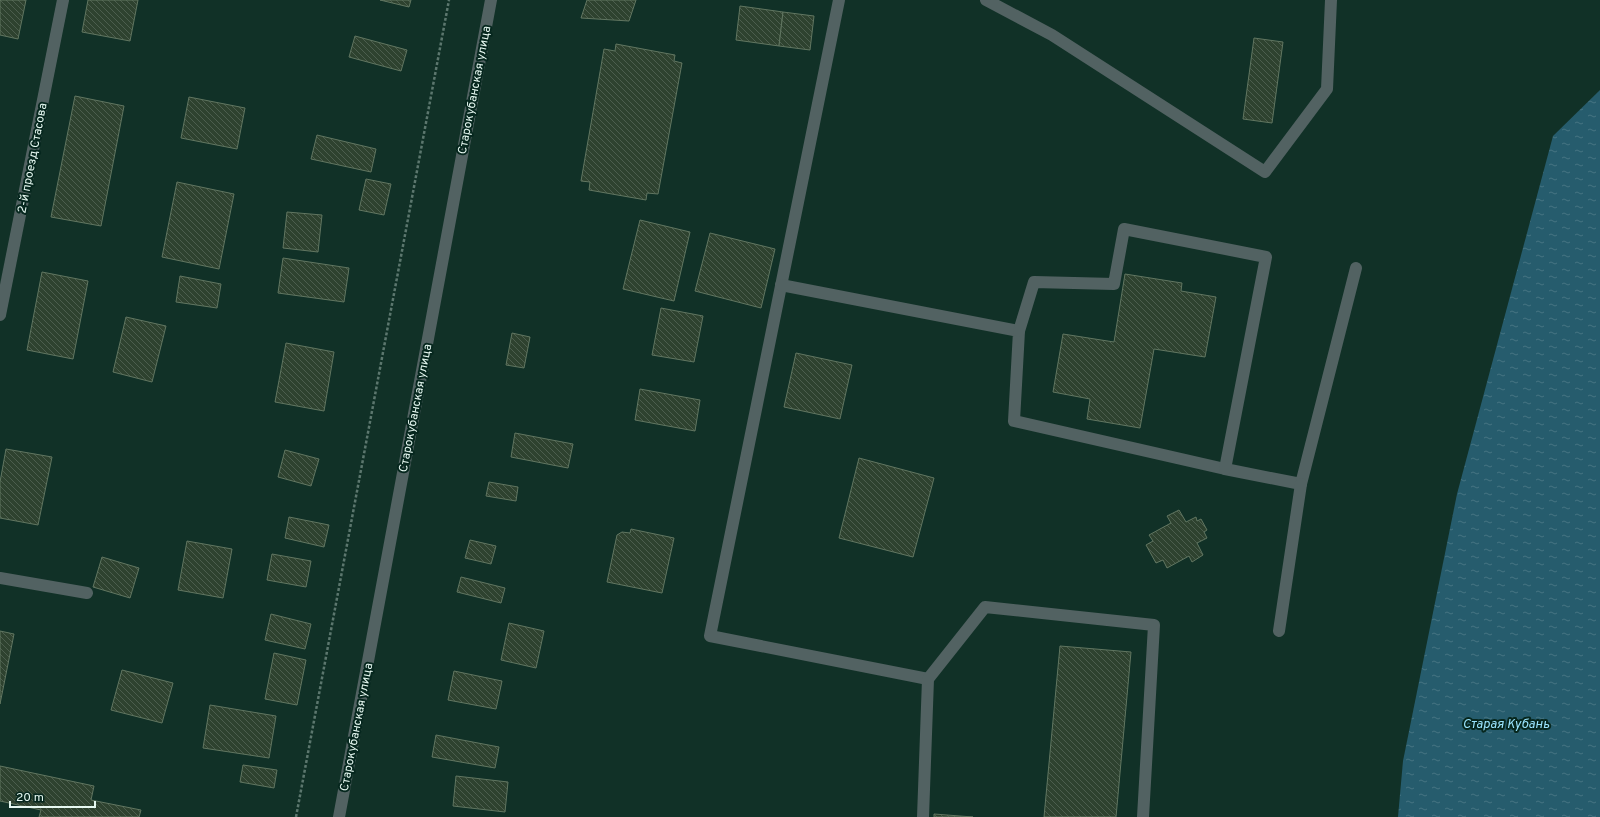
<svg xmlns="http://www.w3.org/2000/svg" width="1600" height="817" viewBox="0 0 1600 817" font-family="Overpass,sans-serif">
  <style>
    .water { fill: url(#water-ripples) }
    .building { fill: url(#building-back-hatch); stroke: #617661 }
    .lines { fill: none; stroke-linecap: round; stroke-linejoin: round }
    .path { stroke: #5c776e; stroke-width: 2.5; stroke-dasharray: 3 2; stroke-linecap: butt }
    .minor { stroke: #526262; stroke-width: 12 }
    .labels { text-anchor: middle; stroke-width: 4; stroke-linejoin: round; paint-order: stroke }
    .street-label { font-size: 12px; fill: #e6f8f1; stroke: #06271e }
    .water-label { font-size: 13px; font-style: italic; fill: #99e3fd; stroke: #06271e }
  </style>
  <defs>
    <pattern id="water-ripples" width="26" height="14" patternUnits="userSpaceOnUse"><rect width="26" height="14" fill="#265c6d"/><path d="M2 4q2-2 4 0t4 0M15 11q2-2 4 0t4 0" fill="none" stroke="#467482"/></pattern>
    <pattern id="building-back-hatch" width="6" height="6" patternUnits="userSpaceOnUse"><rect width="6" height="6" fill="#2e422f"/><path d="M-1 5l2 2M0 0l6 6M5-1l2 2" fill="none" stroke="#4c5e4e"/></pattern>
  </defs>
  <rect width="100%" height="100%" fill="#113127"/>
  <polygon class="water" points="1600,90 1600,817 1398,817 1403,761 1457,494 1553,136"/>
  <g class="building">
    <polygon points="0,0 26,0 18,39 0,35"/>
    <polygon points="88,0 138,0 130,41 82,32"/>
    <polygon points="380,0 411,0 409,7"/>
    <polygon points="587,0 636,0 629,21 581,18"/>
    <polygon points="740,6 783,12 779,46 736,40"/>
    <polygon points="783,12 814,16 810,50 779,46"/>
    <polygon points="355,36 407,50 401,71 349,57"/>
    <polygon points="1254,38 1283,42 1272,123 1243,119"/>
    <polygon points="616,44 675,55 674,61 682,63 658,194 647,193 646,200 589,190 590,182 581,181 604,49 615,51"/>
    <polygon points="75,96 124,106 101,226 51,217"/>
    <polygon points="189,97 245,108 237,149 181,138"/>
    <polygon points="317,135 376,149 371,172 311,159"/>
    <polygon points="366,179 391,184 384,215 359,210"/>
    <polygon points="177,182 234,194 219,269 162,257"/>
    <polygon points="287,212 322,215 318,252 283,248"/>
    <polygon points="640,220 690,232 674,301 623,289"/>
    <polygon points="710,233 775,249 761,308 695,291"/>
    <polygon points="283,258 349,268 344,302 278,293"/>
    <polygon points="42,272 88,281 73,359 27,350"/>
    <polygon points="1125,274 1182,283 1181,291 1216,297 1205,357 1154,349 1140,428 1087,419 1090,399 1053,392 1063,334 1114,342"/>
    <polygon points="180,276 221,284 217,308 176,302"/>
    <polygon points="661,308 703,316 694,362 652,355"/>
    <polygon points="126,317 166,326 152,382 113,372"/>
    <polygon points="512,333 530,337 524,368 506,365"/>
    <polygon points="286,343 334,352 324,411 275,402"/>
    <polygon points="796,353 852,365 840,419 784,407"/>
    <polygon points="640,389 700,400 695,431 635,420"/>
    <polygon points="515,433 573,444 568,468 511,457"/>
    <polygon points="6,449 52,457 38,525 0,518 0,482"/>
    <polygon points="285,450 319,459 311,486 278,477"/>
    <polygon points="859,458 934,478 913,557 839,538"/>
    <polygon points="489,482 518,487 516,501 486,496"/>
    <polygon points="1179,510 1186,522 1196,517 1197,521 1201,519 1207,530 1204,532 1207,538 1197,543 1203,555 1192,562 1189,556 1167,568 1163,560 1156,563 1146,545 1153,541 1149,535 1171,523 1167,516"/>
    <polygon points="289,517 329,525 324,547 285,538"/>
    <polygon points="631,529 674,538 662,593 607,582 617,535 622,532 630,533"/>
    <polygon points="470,540 496,546 491,564 465,558"/>
    <polygon points="187,541 232,549 223,598 178,590"/>
    <polygon points="272,554 311,561 306,587 267,580"/>
    <polygon points="102,557 139,568 130,598 93,587"/>
    <polygon points="461,577 505,588 501,603 457,592"/>
    <polygon points="271,614 311,624 305,649 265,640"/>
    <polygon points="509,623 544,631 536,668 501,660"/>
    <polygon points="0,631 14,634 0,704"/>
    <polygon points="1060,646 1131,652 1116,817 1044,817"/>
    <polygon points="274,653 306,660 297,705 265,699"/>
    <polygon points="122,670 173,683 162,723 111,710"/>
    <polygon points="454,671 502,681 496,709 448,700"/>
    <polygon points="210,705 276,716 269,758 203,748"/>
    <polygon points="436,735 499,747 495,768 432,757"/>
    <polygon points="243,765 277,770 274,788 240,782"/>
    <polygon points="0,766 94,786 91,800 141,810 139,817 39,817 41,810 0,801"/>
    <polygon points="456,776 508,782 505,812 453,806"/>
    <polygon points="934,814 973,817 934,817"/>
  </g>
  <g class="lines">
    <polyline class="path" points="296,817 449,0"/>
    <g class="minor">
      <polyline points="839,0 710,636 928,679"/>
      <polyline points="986,0 1052,35 1265,172 1327,89 1331,0"/>
      <polyline points="781,285 1019,331 1014,421 1225,469 1301,484 1356,268"/>
      <polyline points="0,315 63,0"/>
      <polyline points="1019,331 1034,282 1114,284 1124,229 1266,257 1225,469"/>
      <polyline points="0,578 87,593"/>
      <polyline points="1279,631 1301,484"/>
      <polyline points="339,817 491,0"/>
      <polyline points="923,817 928,679 985,607 1154,625 1143,817"/>
    </g>
  </g>
  <g class="labels">
    <g class="street-label">
      <text transform="translate(474 90) rotate(-79)" y="4">Старокубанская улица</text>
      <text transform="translate(32 158) rotate(-79)" y="4">2-й проезд Стасова</text>
      <text transform="translate(415 408) rotate(-79)" y="4">Старокубанская улица</text>
      <text transform="translate(356 727) rotate(-79)" y="4">Старокубанская улица</text>
    </g>
    <g class="water-label">
      <text x="1506" y="728">Старая Кубань</text>
    </g>
  </g>
  <path d="M10 801v6h85v-6" fill="none" stroke="#e6f8f1" stroke-width="2"/>
  <text x="16" y="801" font-size="12" fill="#e6f8f1" stroke="#06271e" stroke-width="3" paint-order="stroke">20 m</text>
</svg>
